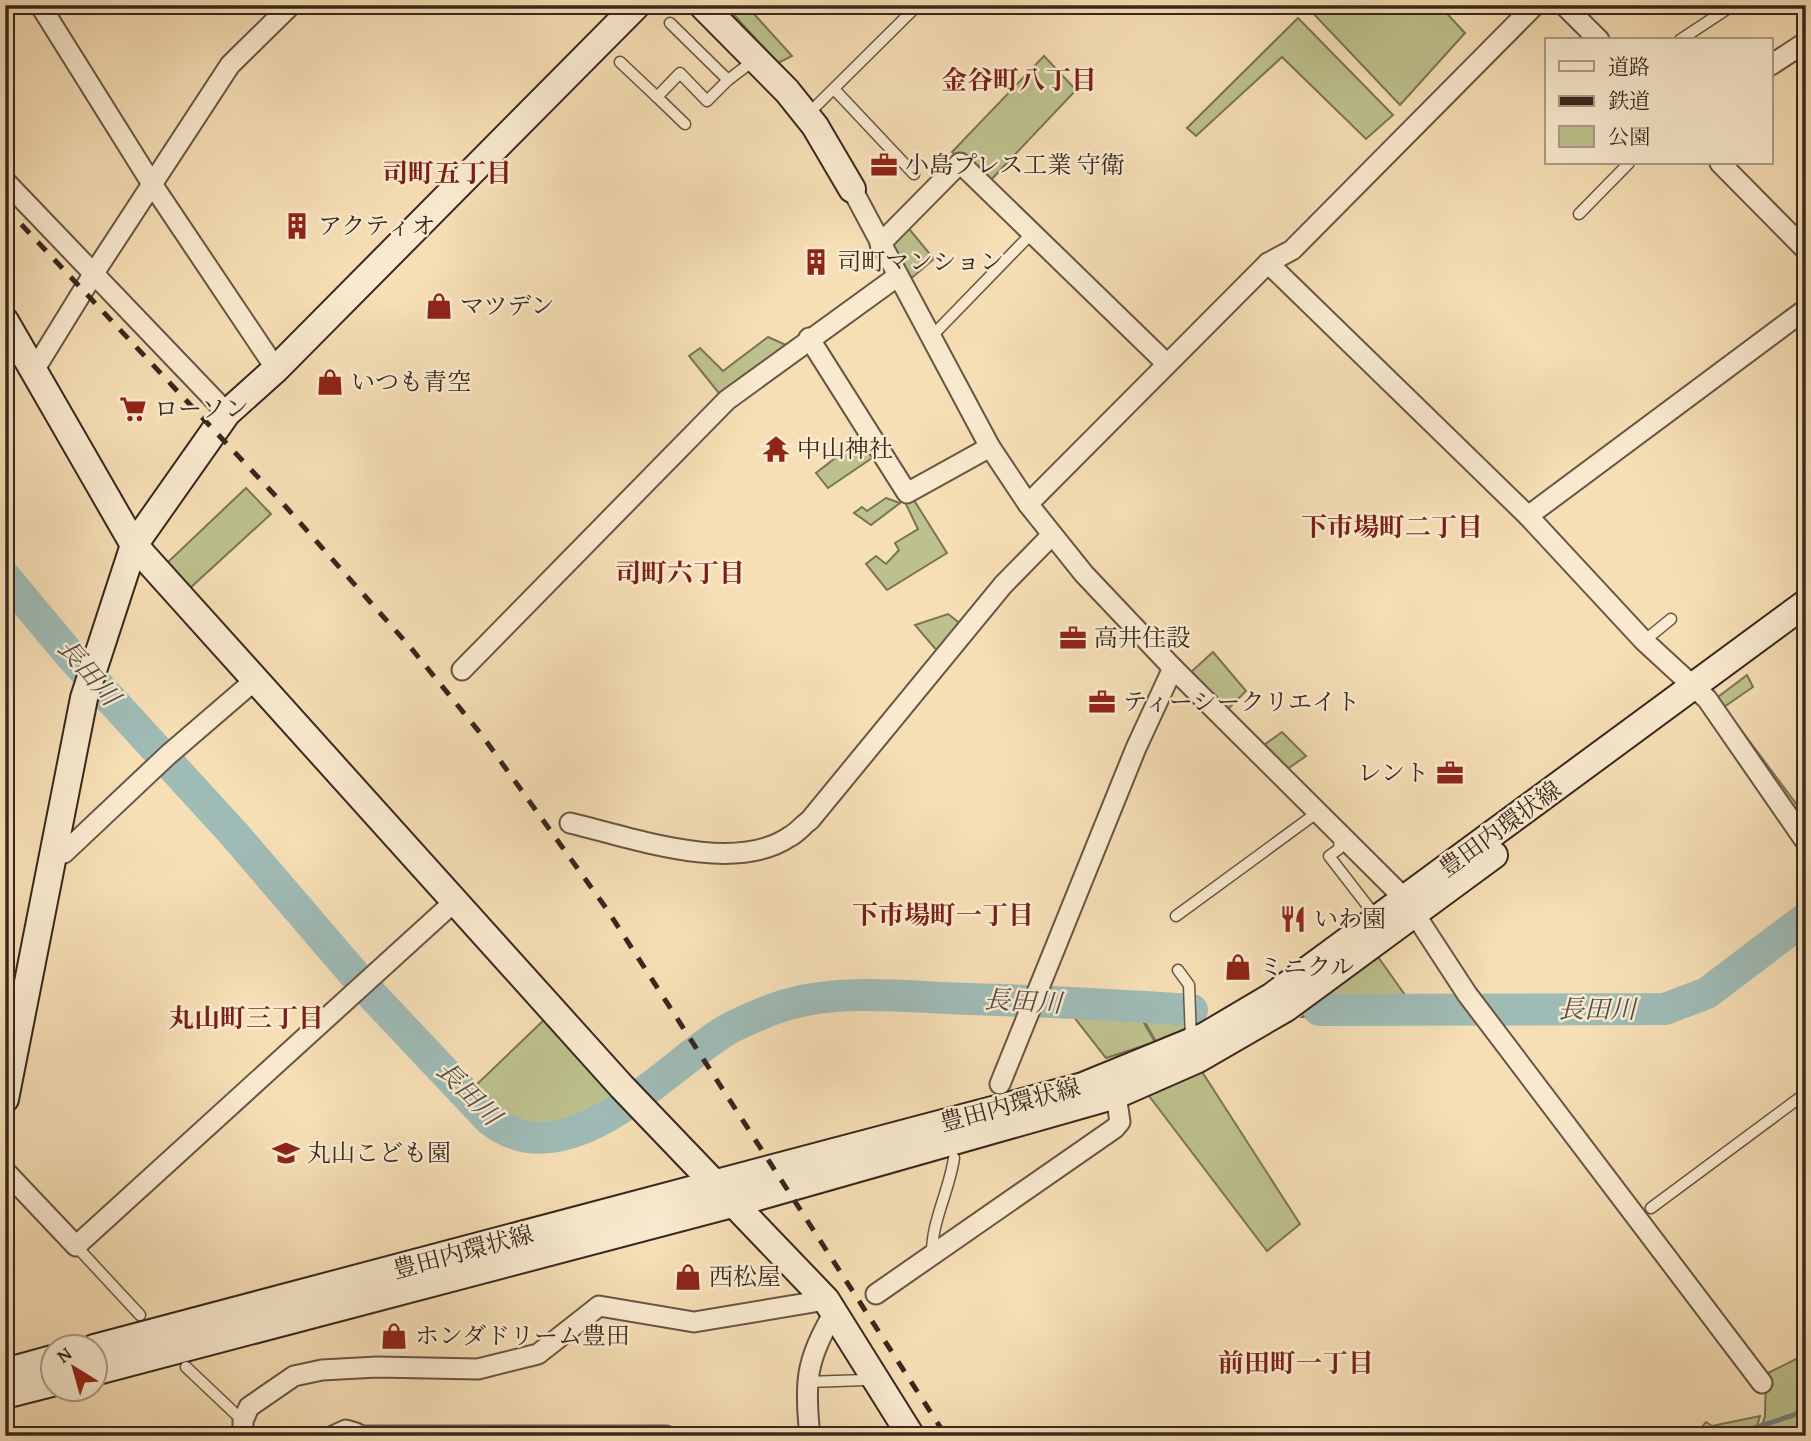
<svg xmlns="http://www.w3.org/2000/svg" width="1811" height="1441" viewBox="0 0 1811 1441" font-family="'Gentium Book Plus','Noto Serif JP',serif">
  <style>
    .green { fill: #bdc18d; stroke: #7a7456; stroke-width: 2 }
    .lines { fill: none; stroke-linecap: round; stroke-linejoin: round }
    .stream { stroke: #768079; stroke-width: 5 }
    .river { stroke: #9fbbb6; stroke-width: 32 }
    .lane-casing { stroke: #685544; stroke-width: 13 }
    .street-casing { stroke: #685544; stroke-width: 23 }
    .secondary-casing { stroke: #38271e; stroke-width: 30 }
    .lane { stroke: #f9eacf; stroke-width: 10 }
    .street { stroke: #f9eacf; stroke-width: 19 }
    .secondary { stroke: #f9eacf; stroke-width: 26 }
    .rail { stroke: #38271e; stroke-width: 5; stroke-dasharray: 12 12; stroke-linecap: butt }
    .labels { text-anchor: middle; stroke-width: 5; stroke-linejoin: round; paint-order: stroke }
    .poi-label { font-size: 24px; fill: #38271e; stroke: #f9eacf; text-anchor: start }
    .street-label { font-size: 24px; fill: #38271e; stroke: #f9eacf }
    .neighbourhood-label { font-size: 26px; font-weight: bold; fill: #7a1f14; stroke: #f9eacf }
    .water-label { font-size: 26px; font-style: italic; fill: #524c44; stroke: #f9eacf }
  </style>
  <rect width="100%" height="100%" fill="#f6deb5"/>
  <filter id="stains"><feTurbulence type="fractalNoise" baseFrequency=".00286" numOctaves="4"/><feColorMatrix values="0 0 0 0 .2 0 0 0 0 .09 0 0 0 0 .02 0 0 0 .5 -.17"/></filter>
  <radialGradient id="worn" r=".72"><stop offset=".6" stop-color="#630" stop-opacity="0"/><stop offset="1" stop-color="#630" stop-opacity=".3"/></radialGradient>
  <g class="green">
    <polygon points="725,5 746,5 792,56 778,63"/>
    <polygon points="1312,5 1439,5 1465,33 1400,105 1309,9"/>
    <polygon points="1298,18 1393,115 1366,139 1282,57 1196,136 1187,128"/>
    <polygon points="1044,56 1076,90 988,183 952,152"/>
    <polygon points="905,224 934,259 907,282 887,243"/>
    <polygon points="768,337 786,345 722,397 689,356 700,348 723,371"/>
    <polygon points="869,432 881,452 828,488 816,473"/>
    <polygon points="246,488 271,514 189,589 168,562"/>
    <polygon points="912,497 947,553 887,590 866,564 876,556 886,564 899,550 895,543 918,529 903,498"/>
    <polygon points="886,498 900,503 871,525 854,513 862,507 867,511"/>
    <polygon points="948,614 962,625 938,652 915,625"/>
    <polygon points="1213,652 1246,691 1225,712 1191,672"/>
    <polygon points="1747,675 1753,687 1724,707 1806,817 1806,833 1714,700"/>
    <polygon points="1282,732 1306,756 1286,770 1264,745"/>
    <polygon points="1376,954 1405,995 1467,999 1476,1017 1302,1017"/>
    <polygon points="1137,1011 1155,1042 1106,1058 1070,1012"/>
    <polygon points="1140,1013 1185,1015 1188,1029 1156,1042"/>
    <polygon points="547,1017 618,1099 579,1122 535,1126 505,1122 472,1089"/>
    <polygon points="1199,1067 1300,1224 1267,1251 1146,1092"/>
    <polygon points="1806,1354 1806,1436 1760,1436 1771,1430 1760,1432 1765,1416 1766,1374"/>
    <polygon points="1760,1416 1754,1436 1694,1436 1706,1422 1712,1426"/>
  </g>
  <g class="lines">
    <polyline class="stream" points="1740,1436 1748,1430 1806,1411"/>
    <g class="river">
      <path d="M5,577L71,656L234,834L372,995L489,1119C567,1182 663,1069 725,1031C738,1023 754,1017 768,1011C831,986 903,997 969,999C1043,1001 1117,1005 1192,1010"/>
      <polyline points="1319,1010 1665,1009 1707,993 1806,918"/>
    </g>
    <defs>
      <g id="lane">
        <polyline points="670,23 728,80 753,61"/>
        <polyline points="1680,40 1733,5"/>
        <polyline points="620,62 657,97"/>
        <polyline points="834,89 914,174"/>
        <polyline points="807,115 918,5"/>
        <polyline points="685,124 657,97 680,73 707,101 728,80"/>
        <polyline points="1579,214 1629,163"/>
        <polyline points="932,336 1032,233"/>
        <polyline points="1644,641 1671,619"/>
        <polyline points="1340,835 1339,849 1329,856 1377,918"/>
        <polyline points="1176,916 1318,812"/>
        <polyline points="1178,970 1189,985 1191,1040"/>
        <polyline points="1651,1208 1806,1093"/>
        <polyline points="76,1246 140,1315"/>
        <path d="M932,1256C931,1222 949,1192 954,1158"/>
        <polyline points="186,1367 243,1421"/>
        <polyline points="807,1382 866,1380"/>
      </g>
      <g id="street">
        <polyline points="40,5 152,184 276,369"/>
        <polyline points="1564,5 1599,40"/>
        <polyline points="1771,65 1806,42"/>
        <polyline points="1720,163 1806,250"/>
        <polyline points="5,181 227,413"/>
        <polyline points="852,189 990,447 1028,504 1084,574 1173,668 1405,899 1467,994 1762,1383"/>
        <polyline points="880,244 960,163 1167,364"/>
        <polyline points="1268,263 1528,516 1644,641 1707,699 1806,842"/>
        <polyline points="809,338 907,493 990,447"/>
        <polyline points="33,372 94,273 230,65 291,5"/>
        <polyline points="1028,504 1268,263 1292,250 1535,5"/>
        <polyline points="1528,516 1806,309"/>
        <polyline points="462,670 727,400 898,276"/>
        <path d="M570,823C630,837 733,875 789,837C797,833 803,825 810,820L1003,585L1052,535"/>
        <polyline points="54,851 64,853 168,755 254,681"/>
        <polyline points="1000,1084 1136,748 1173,668"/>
        <polyline points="5,1171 76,1246 454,902"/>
        <polyline points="876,1294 1115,1128 1120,1122 1116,1095"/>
        <polyline points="243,1436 243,1421 249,1407 294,1376 322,1370 377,1367 478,1369 538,1354 599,1306 694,1322 826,1300"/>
        <polyline points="333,1436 346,1430 356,1433"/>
        <polyline points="356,1436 666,1436"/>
        <path d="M810,1436C804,1383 806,1359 834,1313"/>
      </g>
      <g id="secondary">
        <polyline points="702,5 787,91 815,126 852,189"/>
        <polyline points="5,321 134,545 622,1087 826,1300 911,1436"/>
        <polyline points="5,1099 84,698 134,545 227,413 276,369 637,5"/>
        <polyline points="94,1348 1083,1086 1205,1036 1271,997 1806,603"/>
        <polyline points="5,1372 52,1359"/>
        <polyline points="94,1372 736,1203 1116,1095 1198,1059 1286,1008 1494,855"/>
        <polyline points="5,1395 52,1383"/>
      </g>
    </defs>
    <use href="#lane" class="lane-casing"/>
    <use href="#street" class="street-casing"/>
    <use href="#secondary" class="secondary-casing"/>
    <use href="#lane" class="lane"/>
    <use href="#street" class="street"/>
    <use href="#secondary" class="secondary"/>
    <polyline class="rail" points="5,207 286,507 411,648 481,734 606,908 946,1436"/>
  </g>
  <defs>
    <symbol id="office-bare" viewBox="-9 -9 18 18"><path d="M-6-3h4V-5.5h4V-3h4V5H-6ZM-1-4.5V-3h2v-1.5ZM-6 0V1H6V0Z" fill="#8f2418" stroke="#f9eacf" stroke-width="2.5" paint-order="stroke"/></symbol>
    <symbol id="building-bare" viewBox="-9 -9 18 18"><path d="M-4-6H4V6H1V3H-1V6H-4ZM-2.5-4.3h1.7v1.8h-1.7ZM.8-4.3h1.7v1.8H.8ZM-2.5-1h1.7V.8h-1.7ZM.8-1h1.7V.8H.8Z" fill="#8f2418" stroke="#f9eacf" stroke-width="2.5" paint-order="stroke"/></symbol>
    <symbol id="shop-bare" viewBox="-9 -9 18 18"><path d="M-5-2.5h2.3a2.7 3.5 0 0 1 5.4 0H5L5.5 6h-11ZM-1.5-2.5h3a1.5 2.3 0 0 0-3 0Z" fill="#8f2418" stroke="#f9eacf" stroke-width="2.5" paint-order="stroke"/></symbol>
    <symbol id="supermarket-bare" viewBox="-9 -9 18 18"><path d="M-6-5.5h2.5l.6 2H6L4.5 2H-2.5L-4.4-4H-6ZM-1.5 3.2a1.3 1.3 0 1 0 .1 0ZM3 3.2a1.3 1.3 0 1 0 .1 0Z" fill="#8f2418" stroke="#f9eacf" stroke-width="2.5" paint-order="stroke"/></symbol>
    <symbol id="temple-bare" viewBox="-9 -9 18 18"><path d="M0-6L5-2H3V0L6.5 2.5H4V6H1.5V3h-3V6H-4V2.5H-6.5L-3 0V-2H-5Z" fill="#8f2418" stroke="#f9eacf" stroke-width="2.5" paint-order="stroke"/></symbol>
    <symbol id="restaurant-bare" viewBox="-9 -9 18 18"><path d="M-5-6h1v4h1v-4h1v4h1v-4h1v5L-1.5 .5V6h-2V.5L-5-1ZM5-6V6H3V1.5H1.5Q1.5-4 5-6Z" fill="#8f2418" stroke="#f9eacf" stroke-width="2.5" paint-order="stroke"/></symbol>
    <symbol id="school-bare" viewBox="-9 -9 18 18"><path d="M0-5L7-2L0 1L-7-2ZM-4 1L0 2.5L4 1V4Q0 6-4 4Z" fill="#8f2418" stroke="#f9eacf" stroke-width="2.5" paint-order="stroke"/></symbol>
  </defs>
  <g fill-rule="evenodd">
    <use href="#office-bare" x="865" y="146" width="38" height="38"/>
    <use href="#building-bare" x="278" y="207" width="38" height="38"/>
    <use href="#building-bare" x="797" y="243" width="38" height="38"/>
    <use href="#shop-bare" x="420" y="287" width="38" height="38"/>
    <use href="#shop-bare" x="311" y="363" width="38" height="38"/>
    <use href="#supermarket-bare" x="114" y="390" width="38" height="38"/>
    <use href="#temple-bare" x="757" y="430" width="38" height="38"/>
    <use href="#office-bare" x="1054" y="619" width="38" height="38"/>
    <use href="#office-bare" x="1083" y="683" width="38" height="38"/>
    <use href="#office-bare" x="1431" y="754" width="38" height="38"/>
    <use href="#restaurant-bare" x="1274" y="900" width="38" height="38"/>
    <use href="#shop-bare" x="1219" y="948" width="38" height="38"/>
    <use href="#school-bare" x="267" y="1134" width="38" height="38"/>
    <use href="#shop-bare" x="669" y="1258" width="38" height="38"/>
    <use href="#shop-bare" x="375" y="1317" width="38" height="38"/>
  </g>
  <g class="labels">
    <g class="poi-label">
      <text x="905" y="173">小島プレス工業 守衛</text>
      <text x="318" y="234">アクティオ</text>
      <text x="837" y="270">司町マンション</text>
      <text x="460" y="314">マツデン</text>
      <text x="351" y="390">いつも青空</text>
      <text x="154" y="417">ローソン</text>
      <text x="797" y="457">中山神社</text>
      <text x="1094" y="646">高井住設</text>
      <text x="1123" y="710">ティーシークリエイト</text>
      <text x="1429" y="781" text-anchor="end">レント</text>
      <text x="1314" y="927">いわ園</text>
      <text x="1259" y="975">ミニクル</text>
      <text x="307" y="1161">丸山こども園</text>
      <text x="709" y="1285">西松屋</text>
      <text x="415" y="1344">ホンダドリーム豊田</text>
    </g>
    <g class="street-label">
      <text transform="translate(1500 829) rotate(-36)" y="8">豊田内環状線</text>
      <text transform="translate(1010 1105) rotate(-15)" y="8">豊田内環状線</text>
      <text transform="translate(463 1252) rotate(-15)" y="8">豊田内環状線</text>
    </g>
    <g class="neighbourhood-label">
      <text x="1019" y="89">金谷町八丁目</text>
      <text x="447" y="182">司町五丁目</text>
      <text x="1392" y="536">下市場町二丁目</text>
      <text x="680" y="582">司町六丁目</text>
      <text x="943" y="924">下市場町一丁目</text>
      <text x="246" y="1027">丸山町三丁目</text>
      <text x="1296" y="1372">前田町一丁目</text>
    </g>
    <g class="water-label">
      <text transform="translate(89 672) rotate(49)" y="9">長田川</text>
      <text transform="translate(1023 1001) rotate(3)" y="9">長田川</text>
      <text x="1597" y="1018">長田川</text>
      <text transform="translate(469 1093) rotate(45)" y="9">長田川</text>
    </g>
  </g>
  <rect width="1811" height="1441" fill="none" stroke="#f6deb5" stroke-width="28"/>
  <rect x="7" y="7" width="1797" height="1427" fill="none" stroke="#38271e" stroke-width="3.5"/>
  <rect x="14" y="14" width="1783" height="1413" fill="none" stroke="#38271e" stroke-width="2"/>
  <rect x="1545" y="38" width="228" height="126" fill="#f9eacf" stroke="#ac9c88" stroke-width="2"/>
  <rect x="1559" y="61" width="35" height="10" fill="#f9eacf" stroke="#ac9c88" stroke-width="2"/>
  <text x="1608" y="74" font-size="21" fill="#38271e">道路</text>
  <rect x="1559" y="96" width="35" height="10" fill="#38271e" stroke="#ac9c88" stroke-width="2"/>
  <text x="1608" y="108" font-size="21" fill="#38271e">鉄道</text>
  <rect x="1559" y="126" width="35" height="21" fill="#bdc18d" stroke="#ac9c88" stroke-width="2"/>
  <text x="1608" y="144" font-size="21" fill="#38271e">公園</text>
  <g transform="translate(74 1368) rotate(323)"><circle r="33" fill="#f9eacf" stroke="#ac9c88" stroke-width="2"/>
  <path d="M0-5L12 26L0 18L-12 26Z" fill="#8f2418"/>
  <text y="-10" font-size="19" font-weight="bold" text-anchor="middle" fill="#38271e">N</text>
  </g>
  <rect width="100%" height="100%" filter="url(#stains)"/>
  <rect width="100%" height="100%" fill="url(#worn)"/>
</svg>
